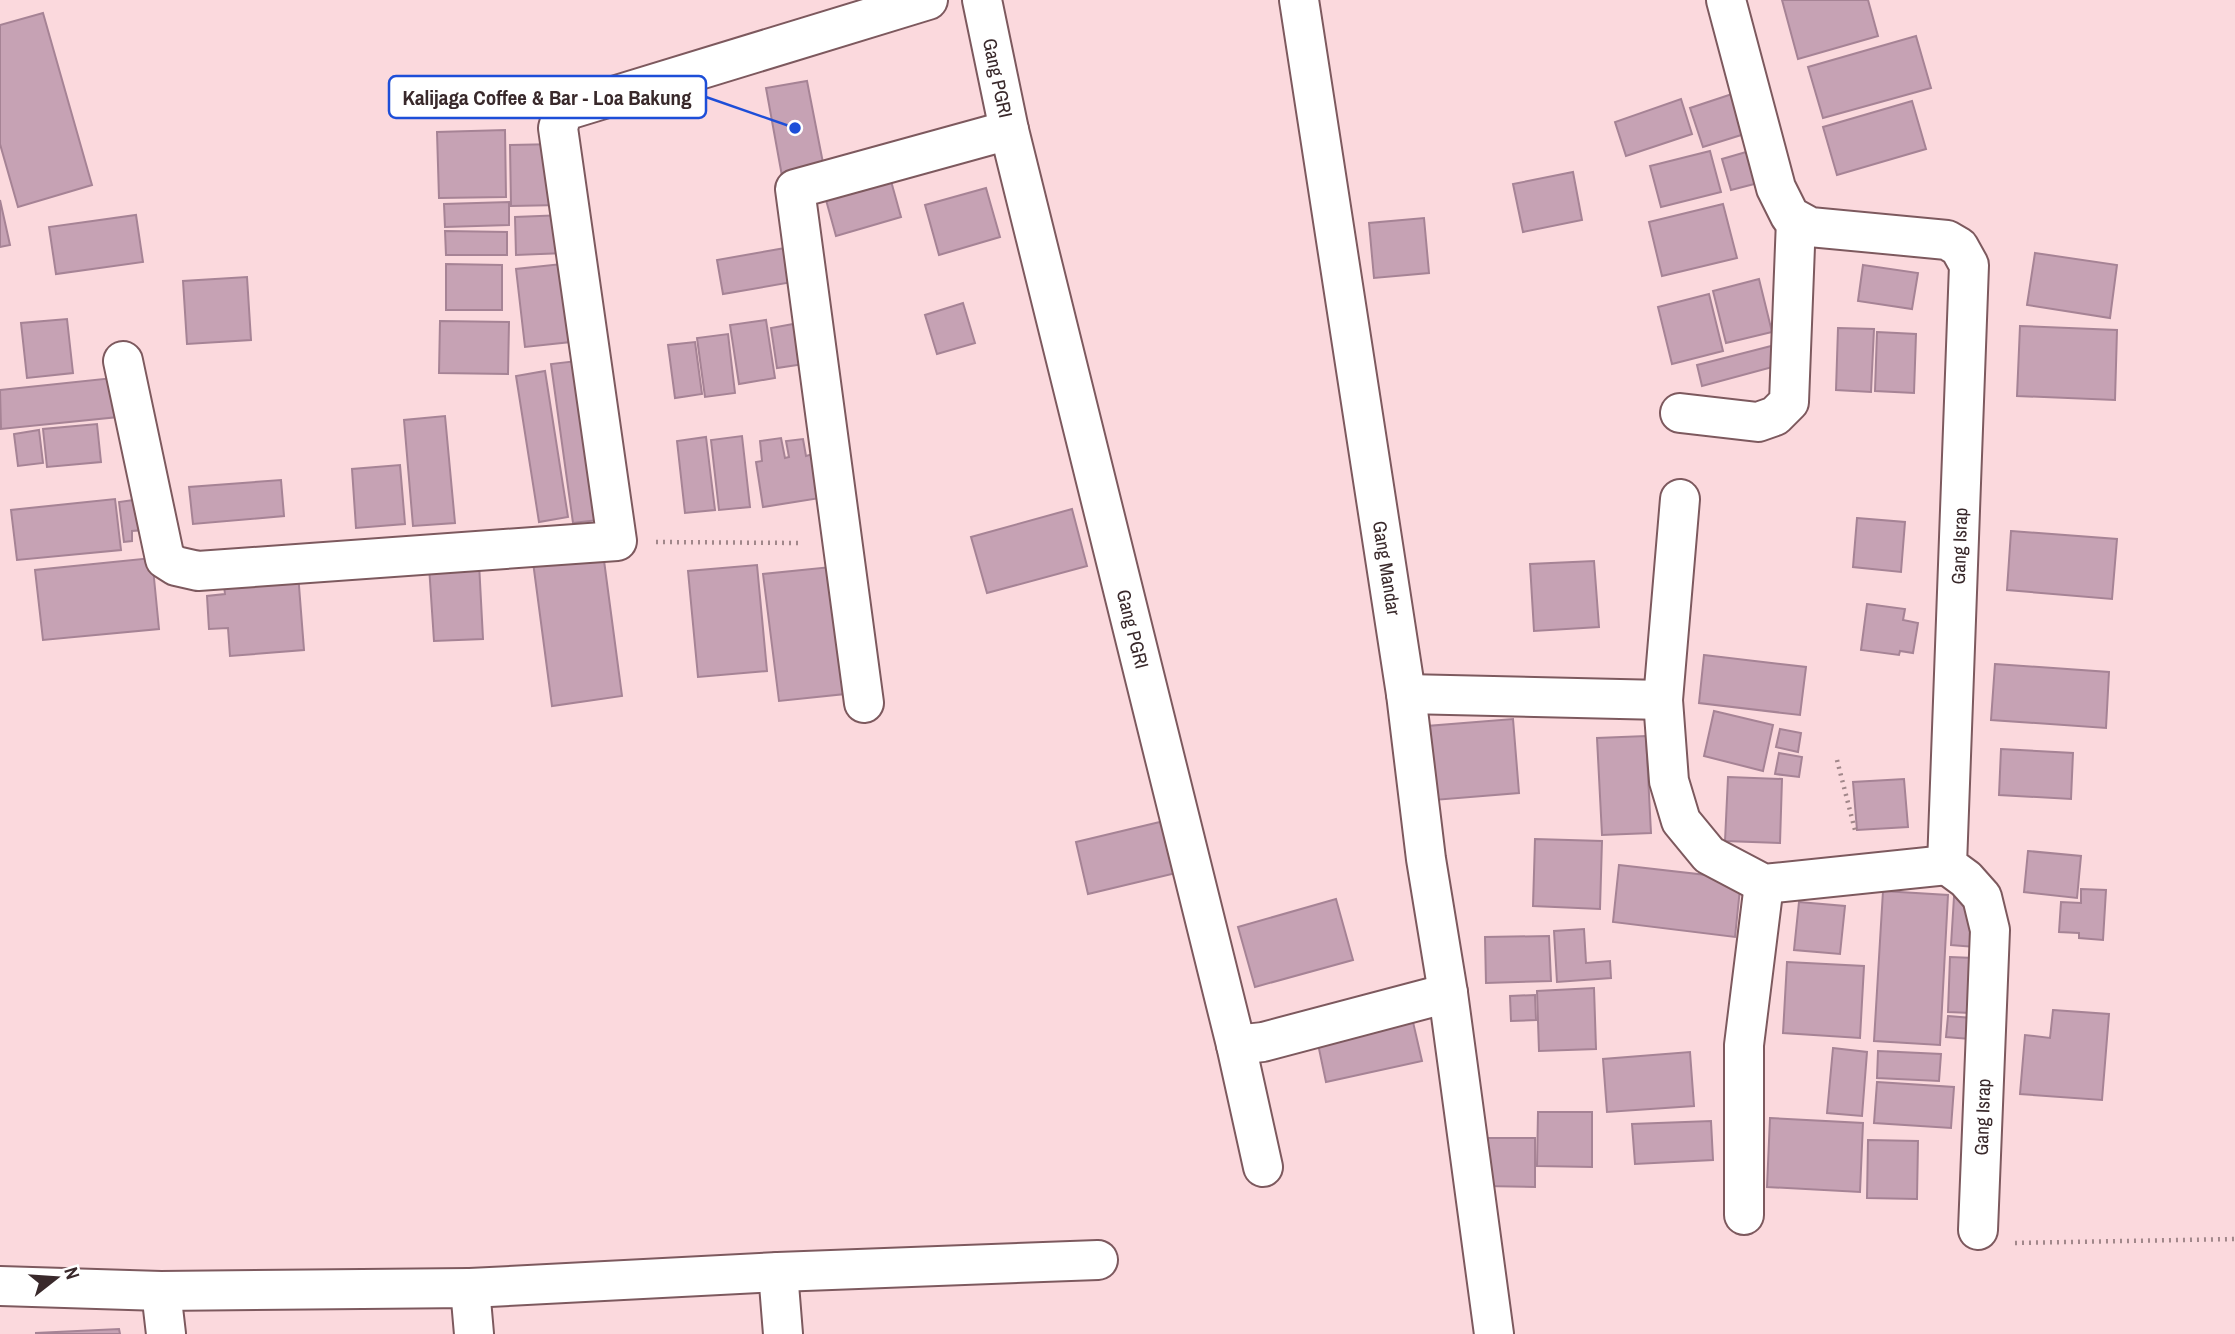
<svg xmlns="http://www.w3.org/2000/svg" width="2235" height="1334" viewBox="0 0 2235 1334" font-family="'Archivo Narrow',sans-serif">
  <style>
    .building { fill: #c6a2b4; stroke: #a68395; stroke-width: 2 }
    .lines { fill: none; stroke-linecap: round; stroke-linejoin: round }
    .street-casing { stroke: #7d595e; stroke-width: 42 }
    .path { stroke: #a1878a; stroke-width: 4.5; stroke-dasharray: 2 5; stroke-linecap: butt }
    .street { stroke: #fff; stroke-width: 38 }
    .labels { text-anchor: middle; stroke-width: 5; stroke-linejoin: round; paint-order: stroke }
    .street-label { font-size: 19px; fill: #39292b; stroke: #fff }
    .leader { fill: none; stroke: #1d4ed8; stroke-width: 2.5 }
    .callout-dot { fill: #1d4ed8; stroke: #fff; stroke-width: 2.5 }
    .callout { fill: #fff; stroke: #1d4ed8; stroke-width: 2.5 }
    .callout-label { font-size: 21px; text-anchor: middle; font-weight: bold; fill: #39292b }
  </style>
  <rect width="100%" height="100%" fill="#fbd9dd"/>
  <g class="building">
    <polygon points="1782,0 1868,0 1878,36 1798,59"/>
    <polygon points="43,13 92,185 18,207 0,144 0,25"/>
    <polygon points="1916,36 1931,88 1823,118 1808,67"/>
    <polygon points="807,81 824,168 782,176 766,88"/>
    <polygon points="1741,91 1754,131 1703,147 1690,108"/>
    <polygon points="1681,99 1692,134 1626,156 1615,122"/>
    <polygon points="1912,101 1926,149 1837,175 1823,127"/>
    <polygon points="505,130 506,197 439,198 437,132"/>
    <polygon points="558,144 560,205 511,206 510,145"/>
    <polygon points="1753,150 1762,182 1731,190 1722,159"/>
    <polygon points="1710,151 1721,192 1661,207 1650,166"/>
    <polygon points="1573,172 1582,220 1523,232 1513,184"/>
    <polygon points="891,181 901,217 836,236 826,200"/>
    <polygon points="986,188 1000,237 939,255 925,205"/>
    <polygon points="0,200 10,245 0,247"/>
    <polygon points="509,202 509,225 445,227 444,204"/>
    <polygon points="1723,204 1737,258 1662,276 1649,222"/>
    <polygon points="136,215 143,262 56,274 49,227"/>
    <polygon points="564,215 565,253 516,255 515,217"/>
    <polygon points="1424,218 1429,273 1374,278 1369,223"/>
    <polygon points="445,231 507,232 507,255 446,255"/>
    <polygon points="791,247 798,281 723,294 717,260"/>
    <polygon points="2035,253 2117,265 2110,318 2027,305"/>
    <polygon points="571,263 580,341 525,347 516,269"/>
    <polygon points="446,264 502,265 502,310 446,310"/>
    <polygon points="1863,265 1918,273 1912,309 1858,301"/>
    <polygon points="247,277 251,340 187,344 183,281"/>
    <polygon points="1759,279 1772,332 1726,343 1713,291"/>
    <polygon points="1709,294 1723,351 1672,364 1658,307"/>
    <polygon points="963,303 975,343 937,354 925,315"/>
    <polygon points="67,319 73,373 27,378 21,323"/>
    <polygon points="766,320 775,378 739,384 730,325"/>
    <polygon points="440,321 509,322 508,374 439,373"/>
    <polygon points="804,322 811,363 777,368 771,328"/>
    <polygon points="2020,326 2117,330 2115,400 2017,396"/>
    <polygon points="1838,328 1874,329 1871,392 1836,390"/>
    <polygon points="1877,332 1916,334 1914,393 1875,391"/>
    <polygon points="728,334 735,393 705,397 697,338"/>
    <polygon points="695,342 702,394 675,398 668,345"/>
    <polygon points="1775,345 1780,365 1702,386 1697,365"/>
    <polygon points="585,360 607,519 573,523 551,364"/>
    <polygon points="545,371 568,517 539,522 516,376"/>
    <polygon points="113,378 118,417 1,429 0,390"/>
    <polygon points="445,416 455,523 413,526 404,420"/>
    <polygon points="97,424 101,462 47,467 43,429"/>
    <polygon points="39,430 43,463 18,466 14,434"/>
    <polygon points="742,436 750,507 719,510 711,440"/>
    <polygon points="706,437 715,510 685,513 677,441"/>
    <polygon points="781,438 785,458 789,457 786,441 803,439 806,456 813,454 820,498 763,507 756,462 762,461 760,441"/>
    <polygon points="400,465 405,524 356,528 352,469"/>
    <polygon points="281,480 284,516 193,524 189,487"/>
    <polygon points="115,499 121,550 17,560 11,510"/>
    <polygon points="141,499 144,530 132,531 132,541 124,542 119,502"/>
    <polygon points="1072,509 1087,566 987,593 971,537"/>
    <polygon points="1857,518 1905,522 1901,572 1853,567"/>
    <polygon points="2011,531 2117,539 2112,599 2007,590"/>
    <polygon points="603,553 622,696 552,706 533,562"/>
    <polygon points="152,558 159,629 43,640 35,570"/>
    <polygon points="1594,561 1599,627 1534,631 1530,564"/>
    <polygon points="479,563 483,639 434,641 429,566"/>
    <polygon points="757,565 767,671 698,677 688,571"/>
    <polygon points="831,567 845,694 779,701 763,574"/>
    <polygon points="298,573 304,650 230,656 228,628 209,629 207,596 225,594 223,578"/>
    <polygon points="1867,604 1905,609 1903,620 1918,623 1913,653 1900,651 1899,655 1861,650"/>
    <polygon points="1704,655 1806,667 1800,715 1699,703"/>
    <polygon points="1995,664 2109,672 2106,728 1991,720"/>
    <polygon points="1714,711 1773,725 1763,771 1704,756"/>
    <polygon points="1513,719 1519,793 1434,800 1427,726"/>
    <polygon points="1780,729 1801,733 1798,752 1776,747"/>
    <polygon points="1646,736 1651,833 1602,835 1597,738"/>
    <polygon points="2001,749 2073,753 2071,799 1999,795"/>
    <polygon points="1779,753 1802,757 1799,777 1775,774"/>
    <polygon points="1728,777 1782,779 1780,843 1725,841"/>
    <polygon points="1904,779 1908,827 1857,830 1853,782"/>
    <polygon points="1164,821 1176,873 1088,894 1076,842"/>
    <polygon points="1535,839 1602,841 1600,909 1533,906"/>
    <polygon points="2028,851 2081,856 2077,898 2024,892"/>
    <polygon points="1619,865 1741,879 1735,937 1613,922"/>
    <polygon points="2081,889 2106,890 2103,940 2079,938 2079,933 2059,932 2061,902 2081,903"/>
    <polygon points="1883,891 1948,895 1940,1045 1874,1041"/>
    <polygon points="1954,897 1977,898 1975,947 1951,945"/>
    <polygon points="1336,899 1353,960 1255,987 1238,927"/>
    <polygon points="1799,902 1845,906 1840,954 1794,950"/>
    <polygon points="1584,929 1586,963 1610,961 1611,978 1557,982 1554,931"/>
    <polygon points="1549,936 1551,981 1486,983 1485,937"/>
    <polygon points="1950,957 1974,958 1971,1013 1948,1012"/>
    <polygon points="1787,962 1864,966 1860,1038 1783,1033"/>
    <polygon points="1594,988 1596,1049 1539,1051 1537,991"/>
    <polygon points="1535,995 1536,1020 1511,1021 1510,996"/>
    <polygon points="2053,1010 2109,1014 2102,1100 2020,1094 2025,1035 2050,1038"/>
    <polygon points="1948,1016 1972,1018 1970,1039 1946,1037"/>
    <polygon points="1413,1022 1422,1061 1326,1082 1318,1044"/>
    <polygon points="1833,1048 1867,1052 1862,1116 1827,1113"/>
    <polygon points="1878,1051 1941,1054 1939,1081 1877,1078"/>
    <polygon points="1690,1052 1694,1106 1607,1112 1603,1059"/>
    <polygon points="1877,1082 1954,1087 1951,1128 1874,1123"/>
    <polygon points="1538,1112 1592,1112 1592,1167 1537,1166"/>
    <polygon points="1770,1118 1863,1123 1860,1192 1767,1187"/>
    <polygon points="1711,1121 1713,1160 1635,1164 1632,1124"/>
    <polygon points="1485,1138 1535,1138 1535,1187 1484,1186"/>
    <polygon points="1868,1140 1918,1141 1917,1199 1867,1198"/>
    <polygon points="119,1329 120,1334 36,1334 36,1333"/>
  </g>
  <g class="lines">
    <defs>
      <g id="street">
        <polyline points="982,0 1009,130 1236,1045 1263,1042 1448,993"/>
        <polyline points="1299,0 1406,694 1426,859 1448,993 1494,1334"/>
        <polyline points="1726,0 1776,188 1790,216 1810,227 1947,240 1959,247 1969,265 1947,865 1966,879 1982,897 1990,930 1978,1230"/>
        <polyline points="123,361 165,559 176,566 198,571 617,541 558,128 562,114 571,109 928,0"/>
        <polyline points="1680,413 1758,422 1775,416 1789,402 1796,220"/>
        <polyline points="1680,499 1663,700 1669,781 1681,821 1709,855 1764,884 1947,865"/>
        <polyline points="1406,694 1663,700"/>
        <polyline points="864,703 795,189 1009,130"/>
        <polyline points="1236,1045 1263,1167"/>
        <polyline points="1744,1215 1744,1045 1764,884"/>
        <polyline points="778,1272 783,1334"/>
        <polyline points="0,1286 161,1291 470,1288 474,1334"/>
        <polyline points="470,1288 778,1272 1098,1260"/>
        <polyline points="161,1291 166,1334"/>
      </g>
    </defs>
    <use href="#street" class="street-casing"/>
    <g class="path">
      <polyline points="656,542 801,543"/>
      <polyline points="1837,760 1856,834"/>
      <polyline points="2015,1243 2235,1239"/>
    </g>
    <use href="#street" class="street"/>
  </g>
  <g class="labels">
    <g class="street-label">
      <text transform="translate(998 78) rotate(78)" y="7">Gang PGRI</text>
      <text transform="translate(1959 546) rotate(-88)" y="7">Gang Israp</text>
      <text transform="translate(1387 568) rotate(81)" y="7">Gang Mandar</text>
      <text transform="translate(1133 629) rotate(76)" y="7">Gang PGRI</text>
      <text transform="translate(1982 1117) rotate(-88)" y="7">Gang Israp</text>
    </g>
  </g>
  <path class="leader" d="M795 128L706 97"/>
  <circle class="callout-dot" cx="795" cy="128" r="7"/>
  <rect class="callout" x="389" y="76" width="317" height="42" rx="7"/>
  <g class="callout-label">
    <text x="547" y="105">Kalijaga Coffee &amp; Bar - Loa Bakung</text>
  </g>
  <g transform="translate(56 1278) rotate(73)" stroke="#ffffff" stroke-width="5" paint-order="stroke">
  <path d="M0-5L12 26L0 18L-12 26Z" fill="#39292b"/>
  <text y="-10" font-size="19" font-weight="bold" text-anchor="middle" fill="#39292b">N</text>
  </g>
</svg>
